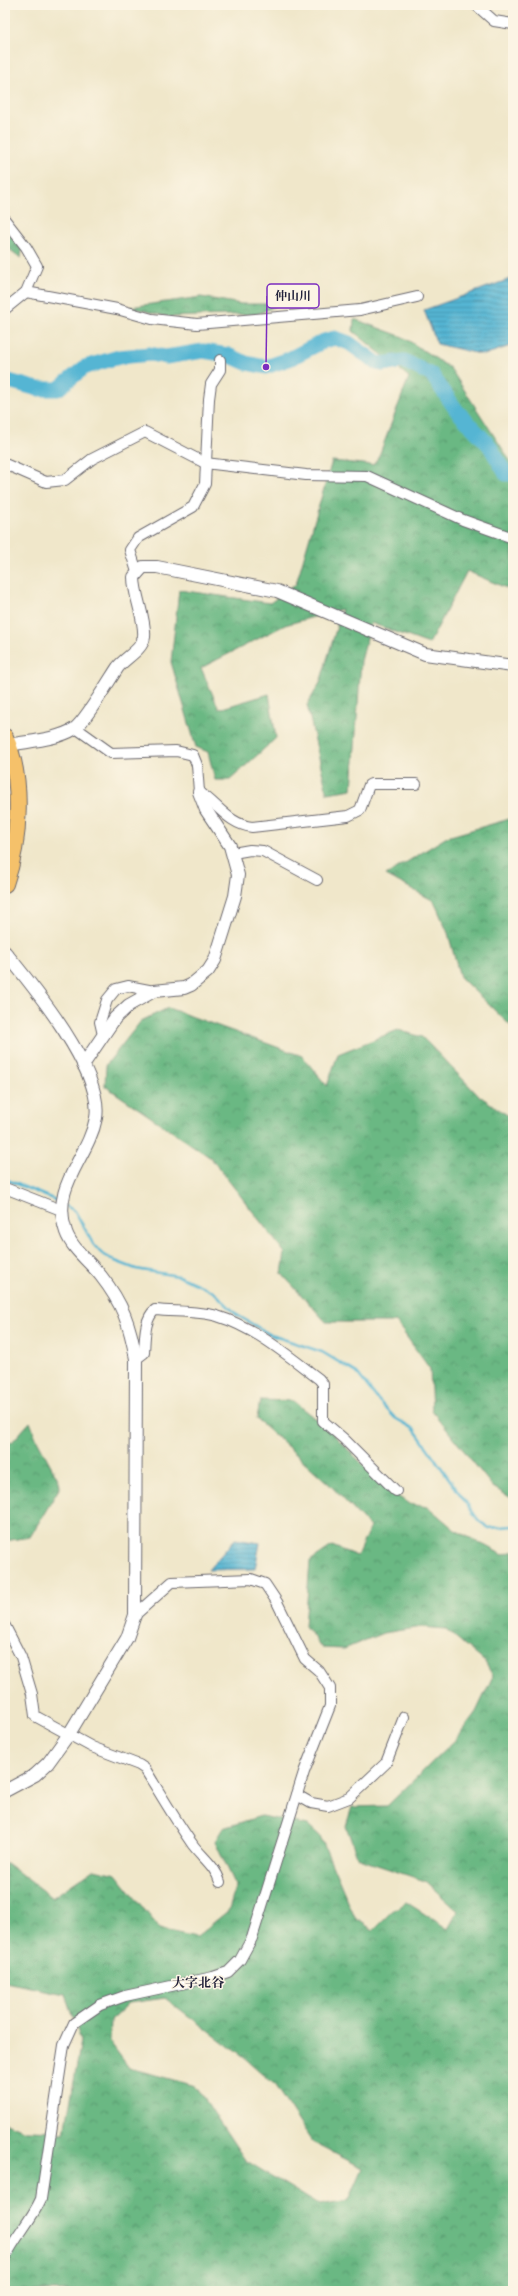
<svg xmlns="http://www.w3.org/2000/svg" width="518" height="2296" viewBox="0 0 518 2296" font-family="Vollkorn,'Noto Serif JP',serif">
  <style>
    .forest { fill: url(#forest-crowns); stroke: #466d5f; fill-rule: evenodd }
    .water { fill: url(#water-rules); stroke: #3b6c87 }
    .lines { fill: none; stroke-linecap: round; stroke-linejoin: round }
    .stream { stroke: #54b5d3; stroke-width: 2.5 }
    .river { stroke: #54b5d3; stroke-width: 15 }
    .minor-casing { stroke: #6a676d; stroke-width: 12 }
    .tertiary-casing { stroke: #6a676d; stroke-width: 14 }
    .primary-casing { stroke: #6a676d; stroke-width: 18 }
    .minor { stroke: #fff; stroke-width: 10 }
    .tertiary { stroke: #fff; stroke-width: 12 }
    .primary { stroke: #f5c16b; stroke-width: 16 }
    .labels { text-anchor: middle; stroke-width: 3; stroke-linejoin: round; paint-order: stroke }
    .quarter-label { font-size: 13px; font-weight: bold; fill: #22223b; stroke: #fcf5e5 }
    .leader { fill: none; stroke: #7b2cbf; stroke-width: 1.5 }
    .callout-dot { fill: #7b2cbf; stroke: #fcf5e5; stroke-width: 1.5 }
    .callout { fill: #fcf5e5; stroke: #7b2cbf; stroke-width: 1.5 }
    .callout-label { font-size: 12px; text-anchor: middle; font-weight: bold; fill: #22223b }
  </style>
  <defs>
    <pattern id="forest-crowns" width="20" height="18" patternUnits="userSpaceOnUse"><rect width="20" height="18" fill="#6ab883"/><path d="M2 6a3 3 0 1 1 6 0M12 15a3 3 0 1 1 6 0" fill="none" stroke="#57956c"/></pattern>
    <pattern id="water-rules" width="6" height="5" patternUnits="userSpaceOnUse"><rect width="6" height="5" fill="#54b5d3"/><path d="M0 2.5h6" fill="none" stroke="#4593ac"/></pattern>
  </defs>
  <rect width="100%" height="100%" fill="#fcf5e5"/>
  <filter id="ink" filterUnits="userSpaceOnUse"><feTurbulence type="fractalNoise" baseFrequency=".025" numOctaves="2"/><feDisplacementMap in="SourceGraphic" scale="8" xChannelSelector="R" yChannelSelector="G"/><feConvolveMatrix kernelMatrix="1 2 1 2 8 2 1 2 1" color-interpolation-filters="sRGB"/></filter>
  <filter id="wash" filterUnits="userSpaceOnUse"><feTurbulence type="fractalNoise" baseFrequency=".012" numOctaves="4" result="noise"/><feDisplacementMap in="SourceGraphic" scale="16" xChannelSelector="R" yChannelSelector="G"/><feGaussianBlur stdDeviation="0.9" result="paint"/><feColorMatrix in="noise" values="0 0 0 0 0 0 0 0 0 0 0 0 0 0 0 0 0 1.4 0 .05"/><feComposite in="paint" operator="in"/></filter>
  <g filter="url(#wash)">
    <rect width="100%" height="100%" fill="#f0e7ca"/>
    <g class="forest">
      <polygon points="5,229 22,249 21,258 5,246"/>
      <polygon points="201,297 241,304 280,304 258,314 168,317 130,307"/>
      <polygon points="354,319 403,337 450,368 513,465 513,591 467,571 429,644 371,623 361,661 352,789 327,793 307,705 320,683 342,609 285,625 201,668 219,709 269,694 276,738 230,780 215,780 208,752 196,747 171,662 179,590 270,603 296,584 332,461 373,465 379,456 409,377 353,331"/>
      <polygon points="513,818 513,1028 460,977 448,933 434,901 386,875 447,837"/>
      <polygon points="168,1008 302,1056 327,1086 338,1054 398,1030 422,1037 478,1095 513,1119 513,1499 493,1487 432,1411 430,1369 396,1322 326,1322 282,1274 285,1253 211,1158 105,1086 106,1065 141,1021"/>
      <path d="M260,1400L293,1401L328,1429L386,1488L409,1504L428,1507L455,1530L503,1555L513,1551V2291H5V2123L26,2131L65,2132L81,2041L65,1994L5,1982V1862L52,1898L94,1869L116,1874L160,1929L196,1937L229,1910L236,1886L215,1841L223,1828L261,1816L308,1825L320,1836L355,1918L373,1930L391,1912L406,1902L448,1929L458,1911L425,1881L365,1861L357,1856L346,1826L352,1807L387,1806L455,1740L476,1712L493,1676L485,1662L446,1629L422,1627L383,1633L344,1649L322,1648L305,1626L310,1561L332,1546L357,1556L370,1527L330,1485L257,1419ZM165,1998L247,2060L274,2084L312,2142L363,2168L349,2200L319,2205L245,2160L196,2086L129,2068L110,2042L111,2020L129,2003Z"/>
      <polygon points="30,1422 36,1438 59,1481 60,1487 30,1537 5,1541 5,1442 12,1442"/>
    </g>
    <g class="water">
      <polygon points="513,278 513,345 484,355 437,344 424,310"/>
      <polygon points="235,1539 260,1543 255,1569 208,1570"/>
    </g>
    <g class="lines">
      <g class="stream">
        <polyline points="5,1179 60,1202"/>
        <polyline points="66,1206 75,1211 93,1244 101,1253 115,1261 136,1269 178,1276 199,1285 214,1292 237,1315 271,1335 322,1352 357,1373 379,1401 395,1418 414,1429 479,1521 489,1528 513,1526"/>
      </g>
      <polyline class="river" points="5,380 38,389 58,389 85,367 119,357 150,354 166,357 203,351 228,355 246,363 266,367 289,359 324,341 335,338 349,343 377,363 383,364 404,361 432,375 457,411 489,445 506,474 513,474"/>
    </g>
  </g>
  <g filter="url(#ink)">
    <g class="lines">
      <defs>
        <g id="minor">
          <polyline points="476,5 494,21 513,24"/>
          <polyline points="5,220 26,247 37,266 26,292 5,309"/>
          <polyline points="26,292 117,309 152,319 197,324 360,310 417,297"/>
          <polyline points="5,464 46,482 65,480 92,459 145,432 205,463 306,475 367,476 463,520 513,538"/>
          <polyline points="137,572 130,550 138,538 193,507 205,484 209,399 211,384 220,370 220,360"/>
          <path d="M76,728L111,753L176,751L193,755L197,765L199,792C218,804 228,824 252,827L348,816L360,810L369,785L371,784H416"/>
          <polyline points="233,853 250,850 263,851 317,880"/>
          <polyline points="103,1035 100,1022 107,1000 116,989 128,986 154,991"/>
          <polyline points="5,1188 61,1210"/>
          <path d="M136,1359L144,1353C145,1339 144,1319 155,1310C175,1312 198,1311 217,1316C256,1328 287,1355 319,1379L323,1384V1421L344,1439L396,1491"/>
          <path d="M5,1626L21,1657L32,1694L35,1716L92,1747L139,1765L145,1769C161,1795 176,1821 193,1845C202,1857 216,1867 220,1882"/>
          <polyline points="297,1795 311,1803 328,1806 349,1798 386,1763 404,1717"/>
          <path d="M5,2258C15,2237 31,2221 41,2199L64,2045L74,2023L100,2005L125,1996L213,1977L228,1972L240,1960L252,1938L304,1772L330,1706V1688L319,1671L305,1659L277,1602L265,1584L251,1579L172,1582L135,1615"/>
        </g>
        <g id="tertiary">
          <path d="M9,745C29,741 56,740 74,729C84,723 110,679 118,667C126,657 142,650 144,637C146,620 134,596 134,577L143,567H157L277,591L425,654L513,666"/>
          <path d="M5,952C33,986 104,1072 96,1118C88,1159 50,1186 66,1232C72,1249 90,1262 101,1276C123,1304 130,1325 136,1359L135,1615L127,1638L69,1734L48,1763L35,1775L5,1791"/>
          <polyline points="83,1065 115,1018 129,1005 154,991 184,988 191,985 208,971 215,960 235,896 238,875 230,846 206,810 199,792"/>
        </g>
        <path id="primary" d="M5,737C24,778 20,842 5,884"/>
      </defs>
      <use href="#minor" class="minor-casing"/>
      <use href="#tertiary" class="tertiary-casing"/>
      <use href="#primary" class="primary-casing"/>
      <use href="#minor" class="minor"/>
      <use href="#tertiary" class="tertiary"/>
      <use href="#primary" class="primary"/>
    </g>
  </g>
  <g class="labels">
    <g class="quarter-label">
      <text x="198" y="1987">大字北谷</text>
    </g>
  </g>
  <path class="leader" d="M266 367L267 296"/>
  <circle class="callout-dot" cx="266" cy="367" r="4"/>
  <rect class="callout" x="267" y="284" width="52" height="24" rx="4"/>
  <g class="callout-label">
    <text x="293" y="300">仲山川</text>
  </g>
  <rect width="518" height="2296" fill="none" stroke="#fcf5e5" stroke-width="20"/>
</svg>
